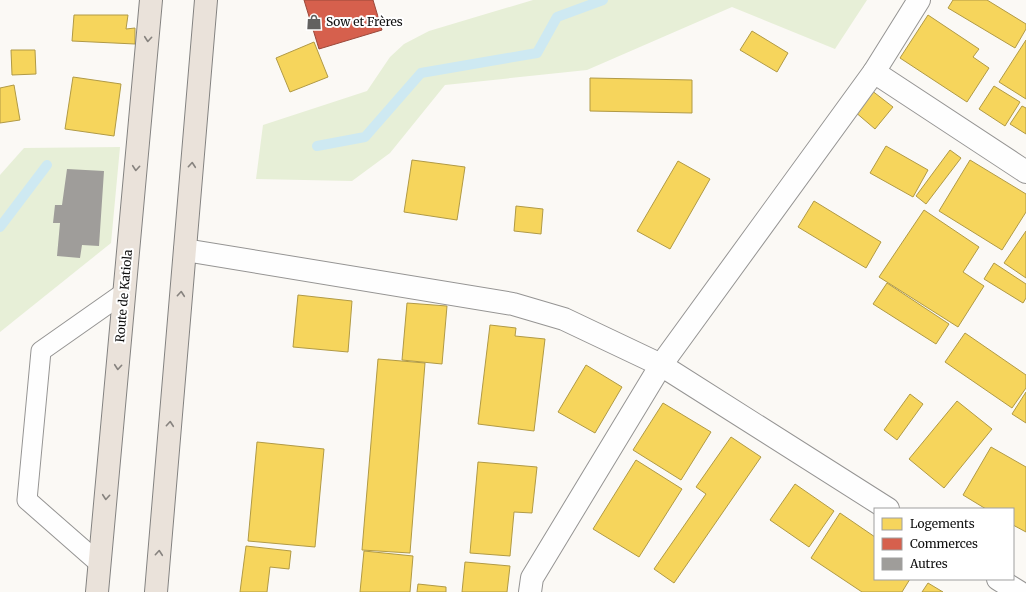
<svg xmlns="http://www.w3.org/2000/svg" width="1026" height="592" viewBox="0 0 1026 592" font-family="Merriweather,serif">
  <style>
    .green { fill: #e7efd7 }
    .homes { fill: #f6d55c; stroke: #b19a45 }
    .shops { fill: #d6604d; stroke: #9a483a }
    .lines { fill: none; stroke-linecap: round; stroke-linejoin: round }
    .stream { stroke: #cee9f2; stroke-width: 10 }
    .building { fill: #9f9d9a }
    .service-casing { stroke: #959493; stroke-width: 21 }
    .minor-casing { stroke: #959493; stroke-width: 24 }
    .trunk-casing { stroke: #838280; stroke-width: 24 }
    .service { stroke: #fefefe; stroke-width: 19 }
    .minor { stroke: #fefefe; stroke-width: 22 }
    .trunk { stroke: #eae2da; stroke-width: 22 }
    .oneway { stroke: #87837f }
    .labels { text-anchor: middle; stroke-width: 4; stroke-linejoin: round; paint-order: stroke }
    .poi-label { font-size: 12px; fill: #0f0f0f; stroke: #fff; text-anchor: start }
    .street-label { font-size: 12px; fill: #0f0f0f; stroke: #fff }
  </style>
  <rect width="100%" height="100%" fill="#fbf9f5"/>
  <g class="green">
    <polygon points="533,0 867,0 835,49 732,7 587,70 445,85 390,153 352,181 256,179 263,125 367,91 390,57 404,44 429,31"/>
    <polygon points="120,147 111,243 0,332 0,175 24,148"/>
  </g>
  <g class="homes">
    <polygon points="953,0 987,0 1026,24 1026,29 1015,48 948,8"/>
    <polygon points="74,15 128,15 126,29 135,28 135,44 72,41"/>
    <polygon points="928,15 979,49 973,57 989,68 967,102 900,58"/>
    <polygon points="752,31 788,53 777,72 740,50"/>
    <polygon points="1026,40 1026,99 999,82"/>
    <polygon points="314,42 328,77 290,92 276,58"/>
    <polygon points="11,50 35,50 36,74 12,75"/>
    <polygon points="73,77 121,84 114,136 65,129"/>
    <polygon points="590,78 692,80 692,113 590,111"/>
    <polygon points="14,85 20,120 0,123 0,88"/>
    <polygon points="994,86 1020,102 1005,126 979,109"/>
    <polygon points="871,90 893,107 875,129 854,111"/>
    <polygon points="1022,106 1026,108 1026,134 1010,124"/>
    <polygon points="886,146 928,170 913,197 870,173"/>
    <polygon points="950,150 961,158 926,204 916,196"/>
    <polygon points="412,160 465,167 457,220 404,212"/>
    <polygon points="970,160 1026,194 1026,212 1002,250 939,211"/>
    <polygon points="678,161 710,179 670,249 637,231"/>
    <polygon points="814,201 881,242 866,268 798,227"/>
    <polygon points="516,206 543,209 541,234 514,231"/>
    <polygon points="924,210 979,247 963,272 984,286 958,327 879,277"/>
    <polygon points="1026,231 1026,278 1004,263"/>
    <polygon points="994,263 1026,284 1026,298 1023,303 984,279"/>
    <polygon points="887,283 949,324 936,344 873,304"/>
    <polygon points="298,295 352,301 348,352 293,347"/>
    <polygon points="407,303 447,306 442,364 402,360"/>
    <polygon points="490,325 516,328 515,336 545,339 534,431 478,424"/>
    <polygon points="965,333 1026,375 1026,388 1012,408 945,362"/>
    <polygon points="378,359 425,363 410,553 362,550"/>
    <polygon points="586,365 622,387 595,433 558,412"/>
    <polygon points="1026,392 1026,423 1012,414"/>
    <polygon points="910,394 923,404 897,440 884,430"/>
    <polygon points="957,401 992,429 944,488 909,459"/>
    <polygon points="663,403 711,432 681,480 633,450"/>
    <polygon points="731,437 761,457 674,583 654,569 706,494 696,487"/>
    <polygon points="257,442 324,449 315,547 248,541"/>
    <polygon points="991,447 1026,467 1026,532 1013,525 1013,509 986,509 963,495"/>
    <polygon points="636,460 682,489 639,557 593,529"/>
    <polygon points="478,462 537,467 532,513 514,512 510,556 470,553"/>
    <polygon points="795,484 834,511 809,547 770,520"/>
    <polygon points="840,513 875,537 875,579 910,579 902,592 862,592 811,558"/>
    <polygon points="246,546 291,551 289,569 270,567 267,592 240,592"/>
    <polygon points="364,551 413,556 410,592 360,592"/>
    <polygon points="465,562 510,566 507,592 462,592"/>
    <polygon points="928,583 943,592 922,592"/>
    <polygon points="418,584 446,587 446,592 417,592"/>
  </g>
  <polygon class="shops" points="304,0 373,0 382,30 319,49"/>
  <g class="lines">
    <g class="stream">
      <polyline points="317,146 365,137 421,73 537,53 557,17 603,0"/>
      <polyline points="0,227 47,165"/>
    </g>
  </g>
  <polygon class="building" points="67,169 104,171 99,246 82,245 80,258 57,256 60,223 53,223 55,205 62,205"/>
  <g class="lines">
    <defs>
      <polyline id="service" points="100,564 27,500 41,351 125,292"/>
      <g id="minor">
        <polyline points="874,72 1026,172"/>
        <polyline points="185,250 513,304 564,319 661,365 888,509"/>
        <polyline points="998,579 1019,592"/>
        <polyline points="530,592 532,578 661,365 874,72 919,0"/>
      </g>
      <g id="trunk">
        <polyline points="97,592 151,0"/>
        <polyline points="156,592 206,0"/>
      </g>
    </defs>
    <use href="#service" class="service-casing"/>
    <use href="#minor" class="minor-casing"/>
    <use href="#trunk" class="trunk-casing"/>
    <use href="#service" class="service"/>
    <use href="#minor" class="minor"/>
    <use href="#trunk" class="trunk"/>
  </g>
  <defs><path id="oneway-chevron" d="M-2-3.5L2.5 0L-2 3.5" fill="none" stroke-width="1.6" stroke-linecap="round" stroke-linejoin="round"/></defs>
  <g class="oneway">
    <use href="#oneway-chevron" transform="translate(148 39) rotate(95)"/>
    <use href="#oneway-chevron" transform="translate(192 165) rotate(-85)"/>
    <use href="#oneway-chevron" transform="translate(136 168) rotate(95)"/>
    <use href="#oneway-chevron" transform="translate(181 294) rotate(-85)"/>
    <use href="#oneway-chevron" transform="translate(118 367) rotate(95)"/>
    <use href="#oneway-chevron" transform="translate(170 424) rotate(-85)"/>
    <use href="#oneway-chevron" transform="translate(106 497) rotate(95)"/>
    <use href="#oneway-chevron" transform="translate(159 553) rotate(-85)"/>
  </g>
  <defs>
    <symbol id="shop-bare" viewBox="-9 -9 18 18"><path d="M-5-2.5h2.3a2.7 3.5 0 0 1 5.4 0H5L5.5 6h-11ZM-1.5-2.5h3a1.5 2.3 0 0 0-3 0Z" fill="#626160" stroke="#fff" stroke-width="2.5" paint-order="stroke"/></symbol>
  </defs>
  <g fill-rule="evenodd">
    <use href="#shop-bare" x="303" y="11" width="22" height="22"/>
  </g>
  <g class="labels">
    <g class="poi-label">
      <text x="326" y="26">Sow et Frères</text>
    </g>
    <g class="street-label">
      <text transform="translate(124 296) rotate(-85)" y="4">Route de Katiola</text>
    </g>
  </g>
  <rect x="874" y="508" width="140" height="72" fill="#ffffff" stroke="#9f9f9f"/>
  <rect x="882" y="518" width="20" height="12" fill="#f6d55c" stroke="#9f9f9f"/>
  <text x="910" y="528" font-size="12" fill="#0f0f0f">Logements</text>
  <rect x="882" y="538" width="20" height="12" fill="#d6604d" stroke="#9f9f9f"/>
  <text x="910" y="548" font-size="12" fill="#0f0f0f">Commerces</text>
  <rect x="882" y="558" width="20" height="12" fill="#9f9d9a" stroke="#9f9f9f"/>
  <text x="910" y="568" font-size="12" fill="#0f0f0f">Autres</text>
</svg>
